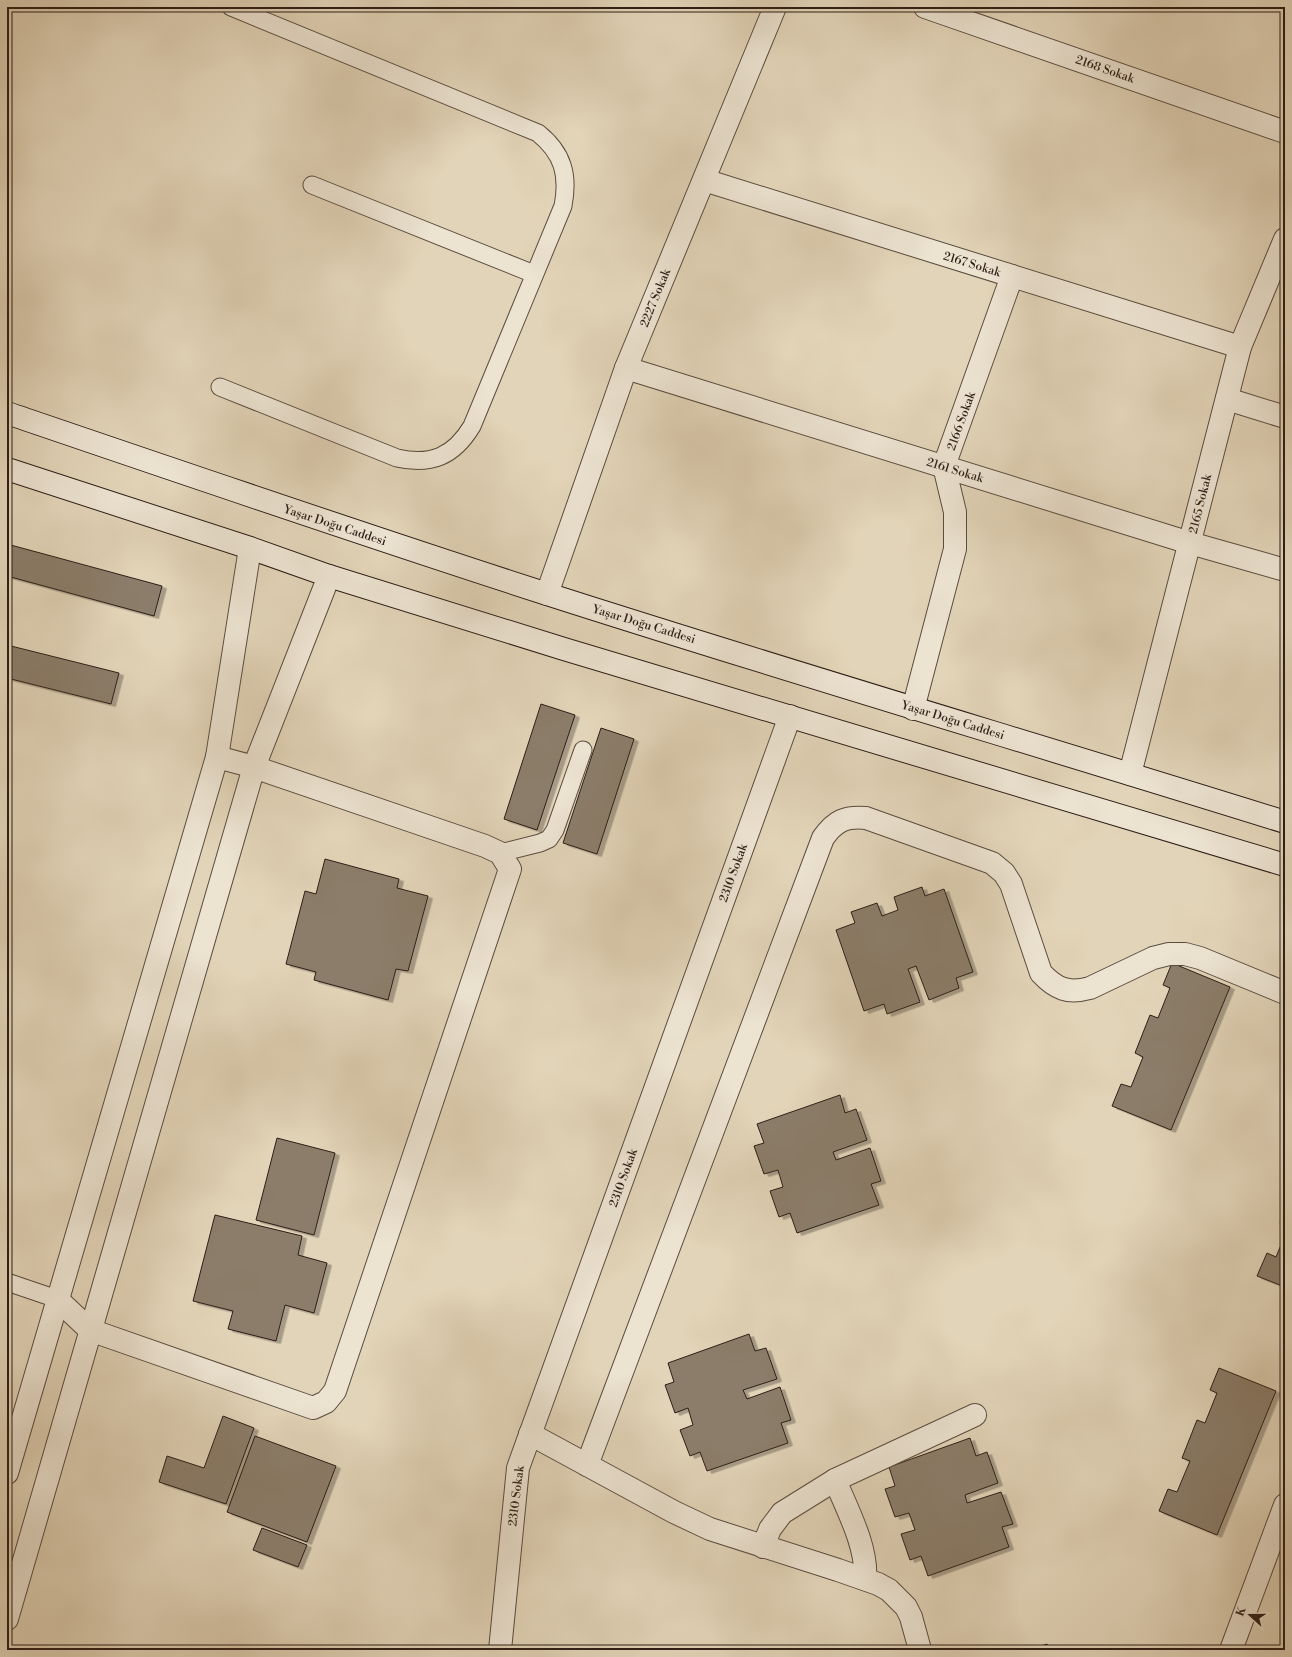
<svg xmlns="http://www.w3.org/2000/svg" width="1292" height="1657" viewBox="0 0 1292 1657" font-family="'Libre Bodoni',serif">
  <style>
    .building { fill: #8b7d6b; stroke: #2d1e17; filter: url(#shadow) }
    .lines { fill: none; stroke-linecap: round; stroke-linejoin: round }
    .service-casing { stroke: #5a4c3f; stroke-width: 19 }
    .minor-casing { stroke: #5a4c3f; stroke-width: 24 }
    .secondary-casing { stroke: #2d1e17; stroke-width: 24 }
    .service { stroke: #ece3d1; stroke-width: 17 }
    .minor { stroke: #ece3d1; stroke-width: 22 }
    .secondary { stroke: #ece3d1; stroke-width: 22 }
    .labels { text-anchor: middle; stroke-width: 3.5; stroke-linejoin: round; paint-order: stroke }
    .street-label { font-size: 12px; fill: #2d1e17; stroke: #ece3d1 }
  </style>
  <defs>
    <filter id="shadow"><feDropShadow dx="4.5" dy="2.5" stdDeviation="0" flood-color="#0004"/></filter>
  </defs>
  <rect width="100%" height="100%" fill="#e2d4b8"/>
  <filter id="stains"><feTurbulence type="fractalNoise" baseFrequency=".005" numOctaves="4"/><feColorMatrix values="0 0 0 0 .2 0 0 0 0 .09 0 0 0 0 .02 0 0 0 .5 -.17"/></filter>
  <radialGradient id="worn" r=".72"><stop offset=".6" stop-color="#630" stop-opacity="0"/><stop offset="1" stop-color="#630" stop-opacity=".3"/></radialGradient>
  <g class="building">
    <polygon points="7,544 162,586 154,616 7,576"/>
    <polygon points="11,646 119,673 111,704 7,678 7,661"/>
    <polygon points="541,704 575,715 537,830 504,819"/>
    <polygon points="601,728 634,739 597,854 563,843"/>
    <polygon points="325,859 399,879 397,888 428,896 408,971 396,969 388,1000 314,980 316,972 286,964 305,891 316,894"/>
    <polygon points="922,887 925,896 944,889 973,972 956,978 959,988 929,1000 916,966 908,969 920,1002 887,1014 884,1004 864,1011 836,930 855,923 851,912 877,903 882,916 898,910 894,897"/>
    <polygon points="1172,963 1230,987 1171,1130 1112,1106 1121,1084 1131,1087 1143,1057 1135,1053 1150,1015 1158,1018 1170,988 1163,985"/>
    <polygon points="840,1095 845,1113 856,1109 867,1140 833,1152 836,1160 870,1148 881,1181 871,1184 879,1205 797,1233 790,1213 779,1217 770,1191 783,1187 778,1170 764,1174 754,1146 764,1143 757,1124"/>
    <polygon points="277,1138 335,1153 314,1235 256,1220"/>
    <polygon points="1285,1211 1285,1225 1280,1223"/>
    <polygon points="215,1215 302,1236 298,1255 327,1263 314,1313 285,1305 276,1341 228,1329 233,1311 193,1301"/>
    <polygon points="1285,1235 1285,1287 1257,1276 1267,1253 1276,1257"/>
    <polygon points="749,1334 755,1351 766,1348 777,1379 743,1390 747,1399 780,1387 791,1420 781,1423 788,1443 707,1471 700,1452 690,1456 680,1430 693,1425 688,1408 675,1413 665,1385 674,1382 668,1363"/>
    <polygon points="1219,1368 1276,1391 1217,1535 1159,1511 1168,1489 1177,1492 1190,1461 1182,1458 1197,1420 1205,1423 1217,1393 1210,1390"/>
    <polygon points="223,1416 254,1428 226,1504 159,1482 167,1456 204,1468"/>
    <polygon points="255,1436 336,1466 307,1542 227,1512"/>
    <polygon points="970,1438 976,1456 987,1452 998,1483 965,1495 967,1503 1001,1492 1013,1524 1002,1527 1009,1547 928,1576 921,1556 910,1560 901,1534 915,1530 909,1513 895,1517 885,1489 895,1486 889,1467"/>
    <polygon points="262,1528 307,1545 298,1567 253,1550"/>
    <polygon points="1047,1644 1050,1650 1030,1650"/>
  </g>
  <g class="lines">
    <defs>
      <g id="service">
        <polyline points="312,185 534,274"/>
        <path d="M220,387L397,458C431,466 454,456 472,426L563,206C569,175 563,153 538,133L231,7"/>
        <polyline points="500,853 540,843 549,839 555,830 583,750"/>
        <polyline points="7,1282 57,1299"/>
      </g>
      <g id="minor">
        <polyline points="925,7 1285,132"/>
        <polyline points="704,180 1240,347"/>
        <polyline points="626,368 1190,543 1285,570"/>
        <polyline points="1227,399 1285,417"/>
        <polyline points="547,594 626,368 775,7"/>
        <polyline points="913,709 955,549 955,512 944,466 1012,276"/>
        <polyline points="1130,774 1240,347 1285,239"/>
        <polyline points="57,1299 90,1330 313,1408 326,1402 335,1391 510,869 500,853 485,846 254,767 217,757"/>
        <polyline points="530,1434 674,1512 710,1529 838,1570 878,1584 889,1590 906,1607 911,1617 920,1650"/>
        <path d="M587,1465L823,838C835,821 845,816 866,818L992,863L1004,873L1011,884L1041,973C1056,989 1068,994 1090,988L1153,958L1169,954H1185L1200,958L1285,993"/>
        <polyline points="7,1473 217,757 250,548"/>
        <path d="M835,1480C847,1509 868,1548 865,1579"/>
        <polyline points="763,1547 770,1529 782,1513 835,1480 975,1415"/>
        <polyline points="7,1619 254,767 329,576"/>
        <polyline points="500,1650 518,1468 790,716"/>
        <polyline points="1231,1650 1285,1505"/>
      </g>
      <g id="secondary">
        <path d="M7,413C186,474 364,535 544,593C790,672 1038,745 1285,822"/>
        <polyline points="7,469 250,548 329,576 564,649 1285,865"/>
      </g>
    </defs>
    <use href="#service" class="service-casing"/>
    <use href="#minor" class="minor-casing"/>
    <use href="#secondary" class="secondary-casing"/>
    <use href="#service" class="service"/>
    <use href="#minor" class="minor"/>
    <use href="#secondary" class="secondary"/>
  </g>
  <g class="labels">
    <g class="street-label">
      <text transform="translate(1105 69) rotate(19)" y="4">2168 Sokak</text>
      <text transform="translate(972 264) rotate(17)" y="4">2167 Sokak</text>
      <text transform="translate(655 298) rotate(-68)" y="4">2227 Sokak</text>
      <text transform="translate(961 421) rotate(-70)" y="4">2166 Sokak</text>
      <text transform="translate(955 470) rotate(17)" y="4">2161 Sokak</text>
      <text transform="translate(1200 504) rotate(-76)" y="4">2165 Sokak</text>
      <text transform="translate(335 525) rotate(18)" y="4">Yaşar Doğu Caddesi</text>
      <text transform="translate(644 624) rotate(17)" y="4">Yaşar Doğu Caddesi</text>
      <text transform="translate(953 720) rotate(17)" y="4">Yaşar Doğu Caddesi</text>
      <text transform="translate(733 873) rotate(-70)" y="4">2310 Sokak</text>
      <text transform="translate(623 1178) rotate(-70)" y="4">2310 Sokak</text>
      <text transform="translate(516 1496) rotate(-83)" y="4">2310 Sokak</text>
    </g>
  </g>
  <rect width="1292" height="1657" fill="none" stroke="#e2d4b8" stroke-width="24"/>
  <rect x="8" y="8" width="1276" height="1641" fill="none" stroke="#2d1e17" stroke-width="2"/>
  <rect x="12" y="12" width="1268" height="1633" fill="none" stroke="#2d1e17"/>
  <g transform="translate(1250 1615) rotate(291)" stroke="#ece3d1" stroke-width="3" paint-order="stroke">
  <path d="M0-3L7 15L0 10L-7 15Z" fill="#2d1e17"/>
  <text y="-6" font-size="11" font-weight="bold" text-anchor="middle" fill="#2d1e17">K</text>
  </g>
  <rect width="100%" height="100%" filter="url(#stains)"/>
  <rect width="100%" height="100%" fill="url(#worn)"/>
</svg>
